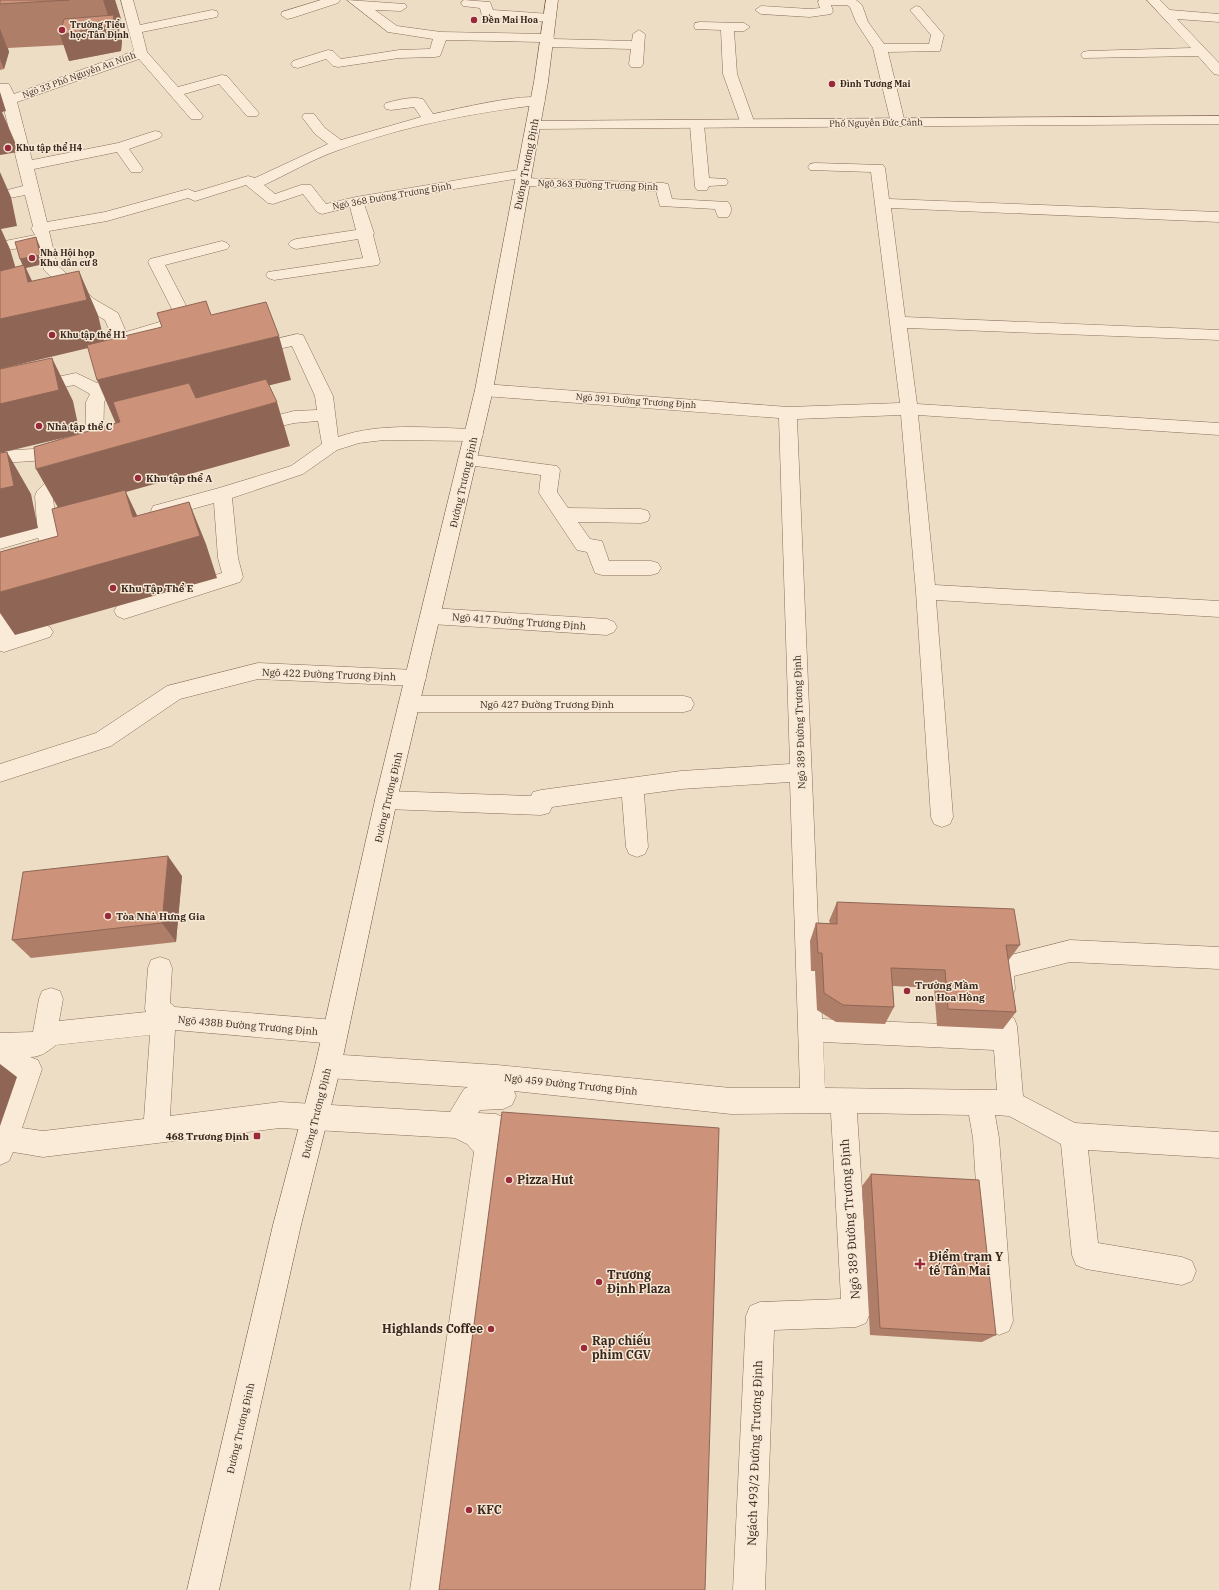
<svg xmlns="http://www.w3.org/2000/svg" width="1219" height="1590" viewBox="0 0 1219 1590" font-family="'IBM Plex Serif',serif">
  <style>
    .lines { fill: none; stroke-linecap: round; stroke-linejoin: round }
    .service-casing { stroke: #896e5b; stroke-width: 1 }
    .tertiary-casing { stroke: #896e5b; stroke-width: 1 }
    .secondary-casing { stroke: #6b4f3e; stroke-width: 1 }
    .service { fill: #f9ebd8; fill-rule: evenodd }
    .tertiary { fill: #f9ebd8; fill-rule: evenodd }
    .secondary { fill: #f9ebd8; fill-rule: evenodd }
    .wall { fill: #af7e69 }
    .shaded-wall { fill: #8f6655 }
    .building { fill: #cc927a; stroke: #8f6655 }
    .poi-dot { fill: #982a39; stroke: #f6e8d4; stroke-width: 1.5 }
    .labels { text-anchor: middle; stroke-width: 3; stroke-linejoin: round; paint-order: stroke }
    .far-poi-label { font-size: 9px; font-weight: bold; fill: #39281f; stroke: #f6e8d4; text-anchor: start }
    .far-street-label { font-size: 9px; fill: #39281f; stroke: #f6e8d4 }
    .street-label { font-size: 10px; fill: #39281f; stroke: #f6e8d4 }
    .poi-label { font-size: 10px; font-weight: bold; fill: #39281f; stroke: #f6e8d4; text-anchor: start }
    .near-poi-label { font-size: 12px; font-weight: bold; fill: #39281f; stroke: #f6e8d4; text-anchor: start }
    .near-street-label { font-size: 12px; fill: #39281f; stroke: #f6e8d4 }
  </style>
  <rect width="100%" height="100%" fill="#eeddc5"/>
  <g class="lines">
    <defs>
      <g id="service">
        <path d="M121,0H133L140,25L212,10L217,11L218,14L217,17L142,32L147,52L178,87L222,75L227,76L259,113L257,116H247L219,84L184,94L203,116L201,119H191L139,59L17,102L32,160L118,143L155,131L160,132L162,135L160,138L129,149L143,169L141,172H131L117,152L34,169L47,222L105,212L188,189L195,192L248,176L255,178L328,144L315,134L302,117L304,114H314L325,128L341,140L421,117L414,107L391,110L386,109L384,106L386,103C397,100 412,96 423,99L433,114C457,109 522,93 543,98L545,101L543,104L538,105C470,113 400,127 336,151C311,160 288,174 264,185L275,194L301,185H311L326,204L356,197L524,169L529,170L531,173L529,176L523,178L663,183L668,184L672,199L728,202C732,206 732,213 728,217H718L715,209L660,206L656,191L522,186L517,185L515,182L520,178L364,204L374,233L373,235L380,262L378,265L274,280L268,278L266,275L268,272L363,258L358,239L296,249L291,247L288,244L291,241L296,239L356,230L350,207L322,214L317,212L303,194L273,204L268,203L246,185L195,201L188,198L107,221L49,231L57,265L94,299L118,313L126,332L176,317L148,262L150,259L222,241L227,243L230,246L227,249L165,265L193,319L191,323L129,343L126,367L104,402L103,444L92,459L53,498L57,532L75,527L82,529L84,534L82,539L48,548L41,546L38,538L0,549V535L37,525L35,496L37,491L85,443L86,402L90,394L74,385L0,401V389L76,373L97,383L110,366L113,339L105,320L82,307L44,270L37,244L0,252V242L35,235L31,228L33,226L25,195L0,200V192L23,186L0,93V84H9L14,94L134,51Z"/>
        <polygon points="321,0 340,0 338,3 292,18 287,19 281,15 282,12"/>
        <polygon points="347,0 405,4 407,7 401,11 375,10 397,26 441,32 548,34 553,35 554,39 632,41 633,34 639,30 645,34 643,64 641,67 631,67 629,64 631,49 547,47 542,46 541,42 446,40 440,56 435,57 399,58 338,67 333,66 326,59 298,68 293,67 291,64 293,61 328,50 333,51 341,59 399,50 430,49 433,39 388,32"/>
        <polygon points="464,0 490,2 493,10 550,14 556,18 550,22 487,17 482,16 480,8 463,6 461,3"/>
        <polygon points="819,0 856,0 862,5 868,22 884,44 929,44 931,35 910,10 916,6 920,7 944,35 940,51 888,52 905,123 903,126 893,126 891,123 873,48 856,22 850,7 847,5 831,5 833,11 831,14 810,17 761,14 755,10 761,6 810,9 820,8 818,2"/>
        <polygon points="1147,0 1160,0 1170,10 1219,14 1219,22 1177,19 1219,63 1219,75 1214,74 1198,56 1083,58 1081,55 1083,52 1088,51 1191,48"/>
        <polygon points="700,22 744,23 750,27 744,31 734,31 737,74 755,124 753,127 743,127 741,124 723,74 721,30 695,29 694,26 695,23"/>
        <polygon points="697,121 702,122 704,125 709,178 726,179 728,182 726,185 709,186 707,190 697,190 695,187 690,125 692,122"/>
        <path d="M815,163L883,165L885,168L889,199L1219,212V222L891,208L905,317L1219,330V340L907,328L917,404L1219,423V435L918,415L935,585L1219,601V617L936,600L953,817L950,824L942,827L934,824L931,817L916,592L901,415L797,419L822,1019L993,1026L996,1018L1005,1014L1014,1018L1017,1026L1023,1096L1075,1123L1219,1132V1158L1088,1150L1098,1243L1182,1257L1192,1261L1196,1271L1192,1281L1182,1285L1086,1269L1076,1265L1072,1255L1061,1144L1009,1116L995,1115L999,1138L1013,1321L1009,1331L999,1335L989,1331L985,1321L973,1138L969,1115L857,1113L870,1313L866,1323L856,1327L774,1330L765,1590H733L746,1316L750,1306L760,1302L841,1299L831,1113L731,1114L514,1091L516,1096L512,1105L503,1109L480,1110L478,1113L496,1114L505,1118L509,1127L505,1136L498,1139L501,1148L442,1590H410L474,1152L467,1144L455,1138L280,1128L43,1157L13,1152L9,1161L0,1165V1115L12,1081L0,1080V1033L33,1032L39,999L42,991L51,988L60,991L63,999L59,1021L146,1012L145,1009L148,968L151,960L160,957L169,960L172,968L170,1003L175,1007L335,1020L344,1024L347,1032L344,1040L335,1044L175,1030L170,1116L280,1102L450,1112L464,1089L468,1087L328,1078L319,1075L315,1066L319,1057L328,1054L497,1065L731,1088H800L790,782L681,789L644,794L648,847L645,854L637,857L629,854L626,847L622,797L552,807L549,813L541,815L386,809L378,807L375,800L378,793L386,791L531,796L533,792L541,790L681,771L790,764L779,418L484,396L478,394L475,390L478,386L484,384L788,407L900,403L871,172L810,170L808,167L810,164ZM150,1035L144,1119L43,1131L22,1128L42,1069L38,1060L30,1057C41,1057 47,1052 56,1045ZM823,1042L994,1050L997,1090L825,1088Z"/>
        <path d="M297,334L303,335L305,339L333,396L338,437C381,422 429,428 474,429L480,431L483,435L480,439L474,441L384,440L359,443L337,450L303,474L232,498L238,558L243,577L240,582L124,619L117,616L114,611L117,606L222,573L218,558L214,503L160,518L153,516L151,511L153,506L219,488L291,466L322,444L318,421L294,423L252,433L246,431L243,427L246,423L294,411L317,410L315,396L292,346L252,355L246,354L244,350L246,346Z"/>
        <polygon points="64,443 70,445 73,449 70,453 33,461 0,463 0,451 33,449"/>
        <polygon points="467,454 557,466 560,470 557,492 568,508 641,509 648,511 650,516 648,521 641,523 578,522 590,539 602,541 609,561 651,561 658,563 661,568 658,573 651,575 602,575 595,573 587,552 577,550 539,493 541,475 461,464 458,460 461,456"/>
        <polygon points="12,584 19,586 22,591 12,603 14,633 43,624 50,627 53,632 50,637 4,652 0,651 0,590 5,586"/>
        <polygon points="431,608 607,619 614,622 617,627 614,632 607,635 431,624 424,621 421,616 424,611"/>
        <polygon points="258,663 416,670 423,672 426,678 423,684 416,686 258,679 180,699 111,746 0,782 0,764 96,733 167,686"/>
        <polygon points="410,696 684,696 691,698 694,704 691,710 684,712 410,712 403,710 400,704 403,698"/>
        <path d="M1070,940L1219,947V969L1070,962L1014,976L1015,989L1012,997L1003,1000L994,997C989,985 987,972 992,960Z"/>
      </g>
      <polygon id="tertiary" points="1219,116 1219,124 533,129 528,128 526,125 528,122 533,121"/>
      <polygon id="secondary" points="546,0 558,0 548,82 493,390 397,800 341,1066 301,1225 219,1590 187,1590 273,1225 315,1066 375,800 475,390 534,82"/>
    </defs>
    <use href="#service" class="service-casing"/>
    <use href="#tertiary" class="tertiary-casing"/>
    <use href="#secondary" class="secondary-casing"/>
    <use href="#service" class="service"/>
    <use href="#tertiary" class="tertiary"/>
    <use href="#secondary" class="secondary"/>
  </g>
  <g class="wall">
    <polygon points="0,0 115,0 121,19 119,31 122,41 121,51 69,61 64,45 8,48 9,52 4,69 0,70"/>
    <polygon points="182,876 176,942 31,958 12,940"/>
    <polygon points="837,902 1020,945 1008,961 1016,1012 1003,1029 937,1026 934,988 893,986 894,1007 885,1024 836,1022 817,1010 815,971 811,971 810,941 816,923 830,923 829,921"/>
    <polygon points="871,1174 996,1335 982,1342 870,1335 862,1186"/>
  </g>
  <g class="shaded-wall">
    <polygon points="103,0 115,0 121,19 119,31 122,41 121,51 69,61 60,35 111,25"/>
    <polygon points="0,29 9,52 4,69 0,59"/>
    <polygon points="0,92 6,111 2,112 15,142 18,152 0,155"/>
    <polygon points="0,172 11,197 17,226 1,229 10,249 18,276 0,280"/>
    <polygon points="36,237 40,247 44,264 26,268 45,309 79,271 98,315 105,344 0,369 0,319 28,282 24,269 20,259"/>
    <polygon points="279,336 291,380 116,424 97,380"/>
    <polygon points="52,358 73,401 80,434 0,453 0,404"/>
    <polygon points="277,402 290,446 126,492 145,532 189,502 206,544 217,578 15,635 0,613 0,592 149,550 60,511 36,469"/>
    <polygon points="7,452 31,494 38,528 0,538 0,489"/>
    <polygon points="168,856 182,876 176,942 162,923"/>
    <polygon points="0,1064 17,1077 0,1126"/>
  </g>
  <g class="building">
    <polygon points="0,0 69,0 0,4"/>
    <polygon points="114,15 112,25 60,35 64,19"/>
    <polygon points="36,237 40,255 20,259 15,242"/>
    <polygon points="24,265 28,282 79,271 87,300 0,319 0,271"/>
    <polygon points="206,301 211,315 266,302 279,336 97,380 87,345 162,327 157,313"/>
    <polygon points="52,358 59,390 0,404 0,369"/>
    <polygon points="266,379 277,402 36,469 34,447 120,422 113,402 189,383 196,398"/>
    <polygon points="7,452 14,486 0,489 0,453"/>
    <polygon points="125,490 133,517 189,502 200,536 0,592 0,552 58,536 52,509"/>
    <polygon points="168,856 162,923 12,940 23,872"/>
    <polygon points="837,902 1014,909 1020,945 1006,945 1016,1012 948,1009 945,970 891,968 894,1007 843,1005 824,993 822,953 818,953 816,923 837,924"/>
    <polygon points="502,1112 719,1128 705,1590 439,1590"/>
    <polygon points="871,1174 979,1180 996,1335 880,1328"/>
  </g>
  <g class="poi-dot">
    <circle cx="474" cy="20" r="4"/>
    <circle cx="62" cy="30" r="4"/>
    <circle cx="832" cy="84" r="4"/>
    <circle cx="8" cy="148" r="4"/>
    <circle cx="32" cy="258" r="4"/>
    <circle cx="52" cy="335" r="4"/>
    <circle cx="39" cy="426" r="4"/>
    <circle cx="138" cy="478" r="4"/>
    <circle cx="113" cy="588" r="4"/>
    <circle cx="108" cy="916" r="4"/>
    <circle cx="907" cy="991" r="4"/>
    <rect x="253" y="1132" width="8" height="8" rx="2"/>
    <circle cx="509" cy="1180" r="4"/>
    <path d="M918 1258h4v4h4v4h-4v4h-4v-4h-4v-4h4z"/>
    <circle cx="599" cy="1282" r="4"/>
    <circle cx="491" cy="1329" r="4"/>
    <circle cx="584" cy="1348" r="4"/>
    <circle cx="469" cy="1510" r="4"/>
  </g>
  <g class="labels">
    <g class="far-poi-label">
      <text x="482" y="23">Đền Mai Hoa</text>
      <text x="70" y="28">Trường Tiểu<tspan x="70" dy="10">học Tân Định</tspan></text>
      <text x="840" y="87">Đình Tương Mai</text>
      <text x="16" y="151">Khu tập thể H4</text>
      <text x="40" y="256">Nhà Hội họp<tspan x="40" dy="10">Khu dân cư 8</tspan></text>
      <text x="60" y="338">Khu tập thể H1</text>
    </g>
    <g class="far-street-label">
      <text transform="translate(79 75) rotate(-20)" y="3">Ngõ 33 Phố Nguyễn An Ninh</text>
      <text transform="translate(876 123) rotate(-1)" y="3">Phố Nguyễn Đức Cảnh</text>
      <text transform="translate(598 185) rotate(2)" y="3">Ngõ 363 Đường Trương Định</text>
      <text transform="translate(392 196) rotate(-10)" y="3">Ngõ 368 Đường Trương Định</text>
      <text transform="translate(636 401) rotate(4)" y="3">Ngõ 391 Đường Trương Định</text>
    </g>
    <g class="street-label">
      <text transform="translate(526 164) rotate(-79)" y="4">Đường Trương Định</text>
      <text transform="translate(463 482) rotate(-77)" y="4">Đường Trương Định</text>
      <text transform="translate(519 621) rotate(4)" y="4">Ngõ 417 Đường Trương Định</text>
      <text transform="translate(329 674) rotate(2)" y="4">Ngõ 422 Đường Trương Định</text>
      <text x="547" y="708">Ngõ 427 Đường Trương Định</text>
      <text transform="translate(799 722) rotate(-92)" y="4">Ngõ 389 Đường Trương Định</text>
      <text transform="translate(388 797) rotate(-77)" y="4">Đường Trương Định</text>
      <text transform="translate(248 1025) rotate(5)" y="4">Ngõ 438B Đường Trương Định</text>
      <text transform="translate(571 1084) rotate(6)" y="4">Ngõ 459 Đường Trương Định</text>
      <text transform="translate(316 1113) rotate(-76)" y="4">Đường Trương Định</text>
      <text transform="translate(240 1428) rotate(-77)" y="4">Đường Trương Định</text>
    </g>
    <g class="poi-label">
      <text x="47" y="430">Nhà tập thể C</text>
      <text x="146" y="482">Khu tập thể A</text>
      <text x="121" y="592">Khu Tập Thể E</text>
      <text x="116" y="920">Tòa Nhà Hưng Gia</text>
      <text x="915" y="989">Trường Mầm<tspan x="915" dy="12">non Hoa Hồng</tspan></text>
      <text x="249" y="1140" text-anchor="end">468 Trương Định</text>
    </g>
    <g class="near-poi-label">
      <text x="517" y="1184">Pizza Hut</text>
      <text x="929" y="1261">Điểm trạm Y<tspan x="929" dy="14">tế Tân Mai</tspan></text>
      <text x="607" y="1279">Trương<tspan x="607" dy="14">Định Plaza</tspan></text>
      <text x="483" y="1333" text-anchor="end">Highlands Coffee</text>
      <text x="592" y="1345">Rạp chiếu<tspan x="592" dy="14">phim CGV</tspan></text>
      <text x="477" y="1514">KFC</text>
    </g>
    <g class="near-street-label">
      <text transform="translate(850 1219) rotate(-94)" y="4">Ngõ 389 Đường Trương Định</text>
      <text transform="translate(755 1453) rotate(-88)" y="4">Ngách 493/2 Đường Trương Định</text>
    </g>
  </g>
</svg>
